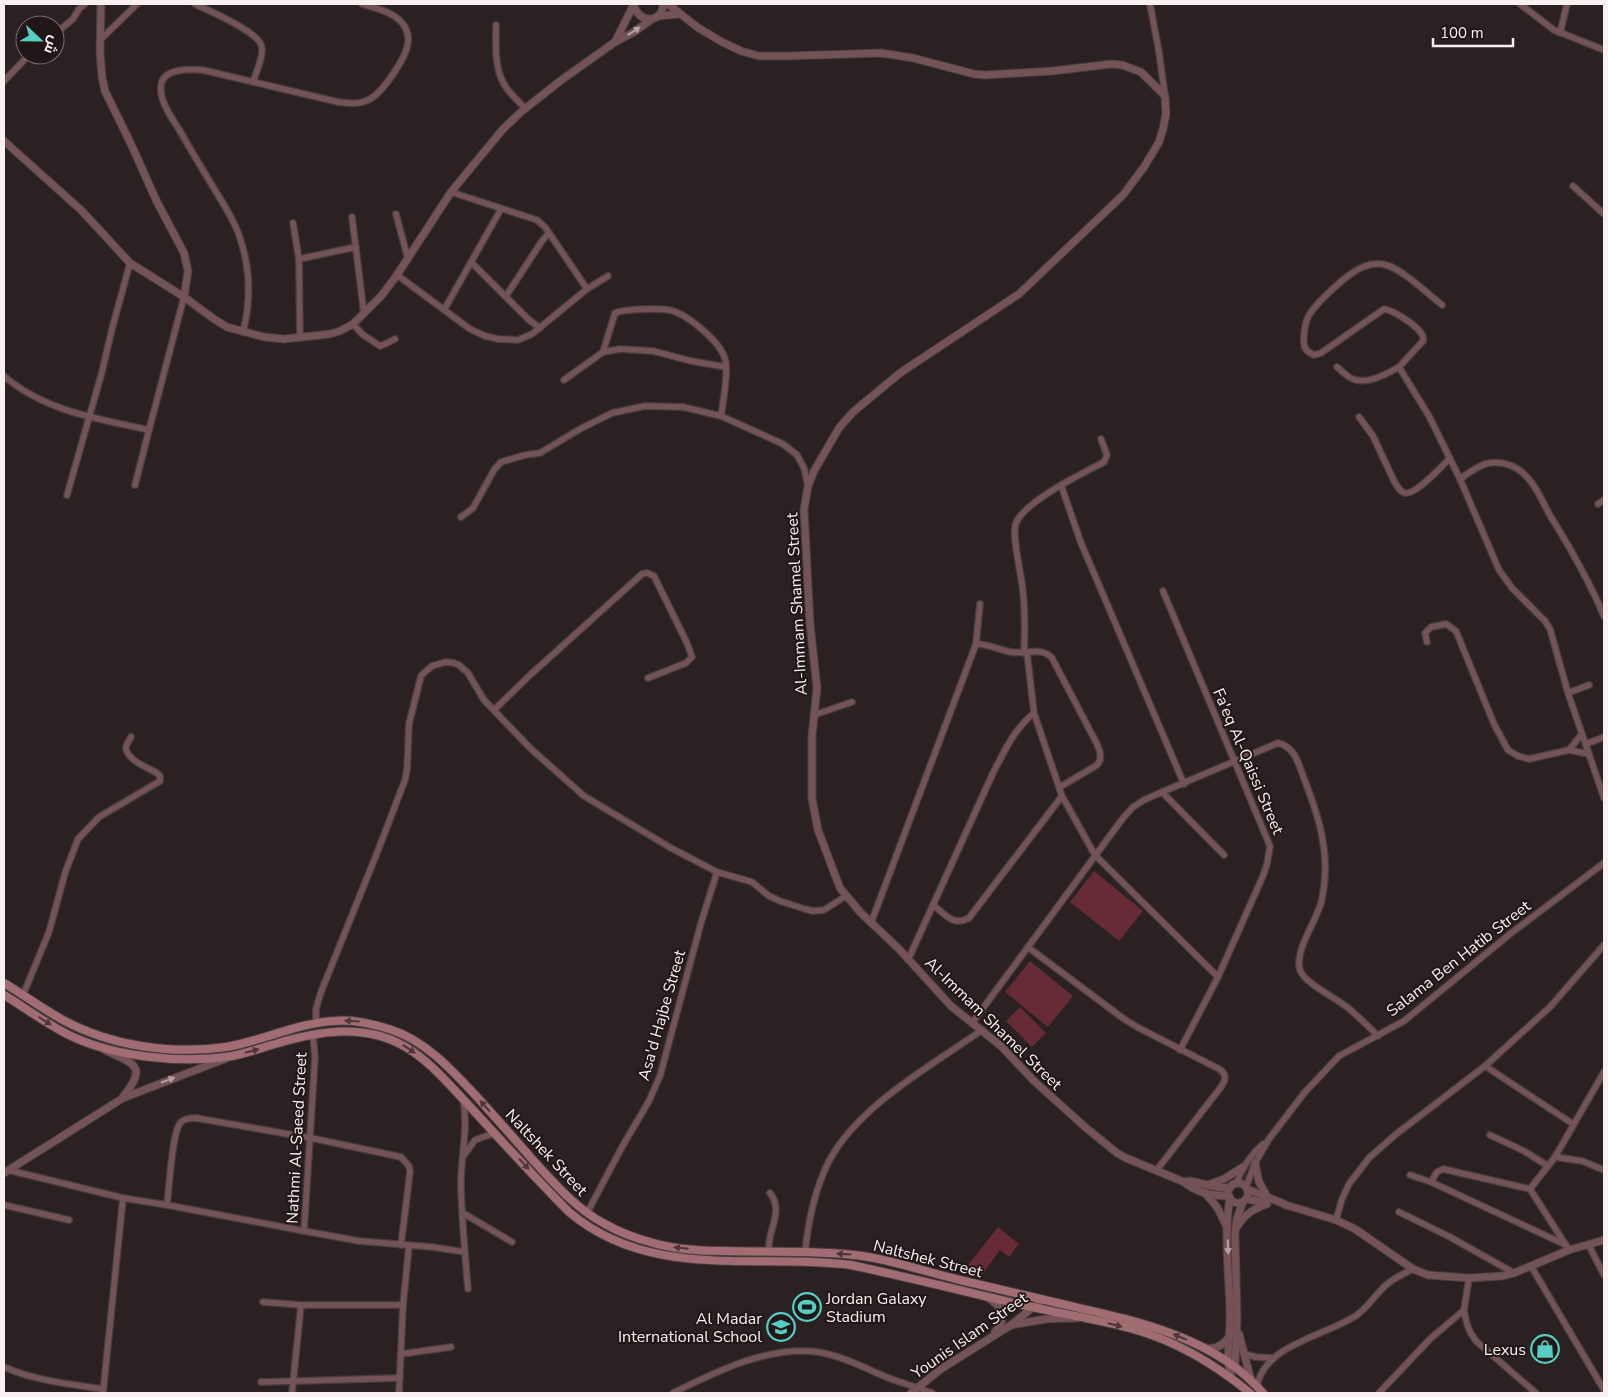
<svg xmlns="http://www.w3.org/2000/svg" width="1608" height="1397" viewBox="0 0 1608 1397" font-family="'Nunito Sans',Cairo,sans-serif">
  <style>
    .green { fill: #662b35 }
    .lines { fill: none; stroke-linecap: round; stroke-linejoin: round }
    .minor-casing { stroke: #483e3f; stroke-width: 8 }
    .tertiary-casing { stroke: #483e3f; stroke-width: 9 }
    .secondary-casing { stroke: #483e3f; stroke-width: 10 }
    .minor { stroke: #745357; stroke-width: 5.5 }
    .tertiary { stroke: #745357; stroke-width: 7 }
    .secondary { stroke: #a16d73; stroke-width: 8 }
    .oneway { fill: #b6a2a4 }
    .oneway2 { fill: #4e3538 }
    .labels { text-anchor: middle; stroke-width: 4; stroke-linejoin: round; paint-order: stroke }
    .street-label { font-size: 16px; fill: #f8f0f1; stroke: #211718 }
    .poi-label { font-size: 16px; fill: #f8f0f1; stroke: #211718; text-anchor: end }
  </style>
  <rect width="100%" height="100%" fill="#2b2122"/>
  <g class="green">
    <polygon points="1094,871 1143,911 1119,941 1070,902"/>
    <polygon points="1030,961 1073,996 1048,1027 1005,992"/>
    <polygon points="1020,1007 1046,1033 1032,1047 1006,1021"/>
    <polygon points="998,1227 1019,1244 1009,1257 1000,1250 982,1275 968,1265"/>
  </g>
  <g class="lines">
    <defs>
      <g id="minor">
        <path d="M195,4C209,11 261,32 262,48C263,59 256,72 253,82"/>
        <polyline points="1150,4 1159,52 1165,96"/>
        <polyline points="1520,4 1554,30 1604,50"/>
        <path d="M496,25C496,44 494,67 504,84C509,93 518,101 525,108"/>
        <polyline points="1560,33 1567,4"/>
        <polyline points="55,34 73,19 79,9 85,4"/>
        <polyline points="100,40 137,4"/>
        <polyline points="4,81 29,55"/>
        <polyline points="1573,186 1604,214"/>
        <polyline points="451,192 537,220 545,227 587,289"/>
        <polyline points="396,214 408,259"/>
        <polyline points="352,217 364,314"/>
        <polyline points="293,223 299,259 300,338"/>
        <polyline points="299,259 356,247"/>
        <polyline points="471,262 528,319 540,328"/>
        <polyline points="397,275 470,329 485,336 498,339 518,340 532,334 587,289 608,276"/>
        <polyline points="506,296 542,241 549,233"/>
        <path d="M1442,305C1428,294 1402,269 1386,265C1379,263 1370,264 1363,267C1348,273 1318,301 1309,315C1305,322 1302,340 1305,348C1307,352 1310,353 1314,355L1321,353L1384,309C1393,310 1416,325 1421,333C1424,336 1423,337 1423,341L1399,367L1429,416L1460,479"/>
        <polyline points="444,310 501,209"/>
        <polyline points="353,324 362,334 380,346 383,345 395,339"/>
        <path d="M243,332C251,301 250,268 240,238C236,224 228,212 221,200C207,177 193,154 180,131C172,118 159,101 161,86C162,68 190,69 203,70L338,102C348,103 358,105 368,100C382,94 407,57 408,42C409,36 407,31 405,27C396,12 378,9 362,4"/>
        <path d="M603,352L615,313C624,309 659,308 669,310C686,313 720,341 725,359C729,370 723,403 721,416"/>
        <path d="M1337,367C1342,371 1347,377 1353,379C1368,385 1386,374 1399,367"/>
        <path d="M4,376C44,411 99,419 149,430L135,485"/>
        <polyline points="564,380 603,352 620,349 653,351 691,361 726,367"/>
        <path d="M1359,417L1373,436L1394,481C1397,486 1400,492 1405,493C1416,495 1442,466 1450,458"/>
        <polyline points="149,430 184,297"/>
        <polyline points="1061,485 1081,543 1184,784"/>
        <polyline points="67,495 102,372 112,329 130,263"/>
        <polyline points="1598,504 1604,500"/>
        <polyline points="461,517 473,508 494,470 501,462 525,455 540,453 580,429 612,413 645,406 683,407 721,416 783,444 797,455 804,468 808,486"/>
        <polyline points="1163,591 1270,846 1267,864 1263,876 1218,977 1180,1050"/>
        <path d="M1604,616C1589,581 1571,549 1551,517C1541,500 1533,475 1512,466C1490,457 1478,466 1460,479L1499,570L1512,588L1545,621L1550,629L1568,693L1604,798"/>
        <polyline points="1427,642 1425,633 1431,627 1446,624 1456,631 1494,724 1508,750 1518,756 1529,759 1569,750 1582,734"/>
        <path d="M976,644C989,644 999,650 1011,652C1026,655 1041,646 1052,658L1097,744C1100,752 1103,758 1097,765L1060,787"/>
        <path d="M1024,653C1025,632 1025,612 1023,592C1022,576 1011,535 1016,523C1025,501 1083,473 1104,462L1107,455L1101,439"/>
        <polyline points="1027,653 1034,713 1062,796 1095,855 1218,977"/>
        <polyline points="1568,693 1589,685"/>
        <polyline points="494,710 529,676 642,574 647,573 654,576 687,643 692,657 686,663 648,678"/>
        <polyline points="814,715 852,702"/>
        <polyline points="1586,744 1604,737"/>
        <polyline points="1569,750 1589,754"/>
        <polyline points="1162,792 1224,855"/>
        <path d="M933,905C945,914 953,927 969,918L1062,796"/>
        <polyline points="871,923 976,644 980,604"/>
        <path d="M1029,948L1124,1019L1139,1028L1219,1069C1227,1074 1226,1080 1221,1087L1156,1171"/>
        <path d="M908,960L993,773C1004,752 1014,729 1034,713"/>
        <path d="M23,995L49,932L65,873L78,839L99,817L160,781V776L157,773C148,768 127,760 126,748C126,744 129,741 131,737"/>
        <polyline points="316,1023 316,1009 321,992 377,853 405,780 407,770 409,724 421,676 425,672 432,666 446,662 454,663 459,665 468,673 484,700 530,748 584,796 671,848 717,872 752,882 769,896 780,901 805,909 813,911 824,910 846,896"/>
        <path d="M972,1023L1123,818L1133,807L1144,800L1162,792L1278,743C1296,747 1299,766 1305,781C1320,820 1331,856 1322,899C1318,920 1294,949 1300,970C1304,983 1336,998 1347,1007C1358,1016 1368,1026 1378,1036"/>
        <polyline points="313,1034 315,1058 304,1231 359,1241 432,1247 465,1252"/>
        <polyline points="1485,1066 1573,1124"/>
        <path d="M463,1099C469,1131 460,1157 461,1188C462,1222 465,1255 468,1289"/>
        <polyline points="1490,1135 1524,1151 1548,1166"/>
        <polyline points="464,1155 475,1140 495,1133"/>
        <polyline points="1555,1157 1582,1161 1604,1170"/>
        <polyline points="8,1170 123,1198 103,1393"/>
        <polyline points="1410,1175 1431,1182 1566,1245"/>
        <polyline points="1431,1182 1437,1172 1443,1169 1530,1189 1569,1250"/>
        <path d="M1236,1184C1242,1168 1250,1155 1263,1144"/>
        <polyline points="1246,1187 1255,1163 1269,1139 1305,1092 1339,1056 1404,1021 1510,934 1604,863"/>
        <polyline points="1530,1189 1555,1157 1604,1072"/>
        <path d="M123,1198L167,1205C169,1190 172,1130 181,1122C185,1118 191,1118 196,1118L311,1138L401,1157L409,1166L410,1172L401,1245"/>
        <polyline points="4,1205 69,1220"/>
        <polyline points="167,1205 304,1231"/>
        <polyline points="1399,1212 1450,1237 1514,1273"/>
        <polyline points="463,1213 512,1242"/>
        <polyline points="587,1213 622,1147 649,1101 660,1076 701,923 717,872"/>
        <polyline points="1336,1220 1342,1199 1349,1184 1369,1158 1395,1135 1485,1066 1550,1007 1604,945"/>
        <polyline points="1588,1244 1604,1275"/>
        <path d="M769,1252C766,1232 785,1212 770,1193"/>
        <path d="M805,1253C808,1222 815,1189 829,1161C859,1105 931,1066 982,1030"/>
        <polyline points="1531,1266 1604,1390"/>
        <polyline points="263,1302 301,1305 403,1305"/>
        <path d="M1464,1310C1466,1322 1468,1331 1476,1341L1536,1393"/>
        <polyline points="401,1354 451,1347"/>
        <polyline points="1244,1354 1256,1357 1274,1358"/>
        <path d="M4,1367C36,1381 69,1384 103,1389"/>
        <polyline points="261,1382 400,1378"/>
        <path d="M1257,1386C1265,1344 1326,1336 1357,1315C1368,1307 1376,1294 1386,1285C1394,1278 1403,1274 1413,1269"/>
        <polyline points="292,1393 301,1305"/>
        <polyline points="399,1393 403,1305 409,1246"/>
        <path d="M673,1393C715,1372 769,1345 818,1352C842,1356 863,1367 886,1377C901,1383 917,1387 932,1393"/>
        <polyline points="1379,1393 1430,1339 1464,1310 1469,1278"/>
      </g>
      <g id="tertiary">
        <polyline points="101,4 100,53 102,77 105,91 131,144 156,200 184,253 188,271 184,297"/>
        <path d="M634,4C637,24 663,24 663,4"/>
        <path d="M668,4L697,27L722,42L741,51L759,56H787L881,53L913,58L974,74L985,75L1052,71L1112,64L1122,65L1141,72L1165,96L1166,114L1163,129L1159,142L1144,167L1123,195L1019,294L900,373L853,412L839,428L814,471L808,486L804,510L810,624L817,688L812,736V799L818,830L840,888L861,913L899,949L951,1006L1001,1046L1033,1080L1085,1127L1117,1153L1126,1158L1184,1182C1196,1192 1213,1196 1229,1196"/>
        <polyline points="658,16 680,14"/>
        <polyline points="615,42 633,6"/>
        <polyline points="4,141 81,210 130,263 184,297 214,319 227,327 264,337 284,339 330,334 340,331 353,324 382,295 397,275 451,192 503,129 521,112 560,81 615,42 634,32 652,19"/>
        <path d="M105,1050C135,1065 148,1065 123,1097"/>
        <polyline points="1255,1163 1259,1182 1268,1198"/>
        <polyline points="4,1173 123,1098 227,1058"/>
        <polyline points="1184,1182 1190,1181 1217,1187 1230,1188"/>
        <circle cx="1238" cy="1193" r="10"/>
        <polyline points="1208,1185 1224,1179 1243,1167"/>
        <polyline points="1247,1189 1282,1203 1286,1205 1336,1220 1355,1229 1413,1269 1428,1275 1469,1278 1502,1276 1514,1273 1569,1250 1604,1240"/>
        <polyline points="1205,1193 1217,1207 1226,1225"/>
        <path d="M1230,1198C1223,1236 1230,1279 1230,1318C1230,1339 1225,1359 1232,1379"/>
        <polyline points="1247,1199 1266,1203"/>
        <path d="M1237,1227C1245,1214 1253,1209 1267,1204"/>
        <path d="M987,1297C1001,1306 1009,1317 995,1332"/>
        <polyline points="1011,1325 1046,1319 1077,1318"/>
        <polyline points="1239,1334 1251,1380"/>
        <path d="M1204,1348C1215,1350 1223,1346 1229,1337"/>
        <polyline points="1231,1369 1235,1366 1237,1319 1235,1232 1237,1218 1243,1202"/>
        <polyline points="911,1393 941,1369 1011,1325 1042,1300"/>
      </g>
      <g id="secondary">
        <path d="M4,983C24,995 43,1009 63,1020C111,1046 172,1055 226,1047C262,1041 298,1023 334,1021C353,1019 372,1024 389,1029C425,1040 452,1070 477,1097C495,1117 514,1138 532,1159C554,1183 576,1209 605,1224C619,1232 635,1238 650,1242C674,1250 701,1251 726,1251C765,1252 805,1251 845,1254C884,1257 922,1271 960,1280C994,1288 1028,1296 1062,1304C1132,1320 1214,1336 1263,1393"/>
        <path d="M4,995C24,1007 44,1022 65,1033C111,1057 180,1064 232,1056C247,1053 261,1048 275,1044C318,1031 364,1023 404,1046C427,1059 445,1080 463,1099C498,1137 533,1176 569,1212C651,1281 755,1253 851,1265C907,1277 963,1291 1018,1304C1057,1313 1096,1319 1133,1329C1176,1341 1216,1365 1250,1393"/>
      </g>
    </defs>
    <use href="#minor" class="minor-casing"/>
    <use href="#tertiary" class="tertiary-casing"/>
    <use href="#secondary" class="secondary-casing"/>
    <use href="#minor" class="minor"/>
    <use href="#tertiary" class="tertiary"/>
    <use href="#secondary" class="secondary"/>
  </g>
  <defs><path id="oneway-solid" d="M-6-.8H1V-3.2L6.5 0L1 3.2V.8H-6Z" transform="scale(1.25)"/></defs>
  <g class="oneway">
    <use href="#oneway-solid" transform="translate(634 31) rotate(-33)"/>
    <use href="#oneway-solid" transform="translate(168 1080) rotate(-20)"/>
    <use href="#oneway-solid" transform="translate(1228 1247) rotate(88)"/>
  </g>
  <g class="oneway2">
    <use href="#oneway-solid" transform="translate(45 1021) rotate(32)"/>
    <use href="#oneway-solid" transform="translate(352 1021) rotate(-176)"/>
    <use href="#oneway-solid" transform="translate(409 1049) rotate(33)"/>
    <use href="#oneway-solid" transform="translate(252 1051) rotate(-14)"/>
    <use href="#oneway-solid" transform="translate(485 1106) rotate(-132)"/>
    <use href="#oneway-solid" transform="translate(524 1164) rotate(47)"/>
    <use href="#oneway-solid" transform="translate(681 1248) rotate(-174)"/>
    <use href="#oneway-solid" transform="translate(844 1254) rotate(-176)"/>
    <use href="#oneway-solid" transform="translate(1115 1325) rotate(14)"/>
    <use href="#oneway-solid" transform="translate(1180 1337) rotate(-157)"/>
  </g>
  <defs>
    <symbol id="stadium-ring" viewBox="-11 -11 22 22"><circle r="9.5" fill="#211718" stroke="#57cec2" stroke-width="1.5"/><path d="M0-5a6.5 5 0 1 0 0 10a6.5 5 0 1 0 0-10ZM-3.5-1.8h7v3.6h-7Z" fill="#57cec2"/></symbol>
    <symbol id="school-ring" viewBox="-11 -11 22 22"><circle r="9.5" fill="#211718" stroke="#57cec2" stroke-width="1.5"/><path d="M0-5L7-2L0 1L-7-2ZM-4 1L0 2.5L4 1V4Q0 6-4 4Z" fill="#57cec2"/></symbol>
    <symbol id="shop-ring" viewBox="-11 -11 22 22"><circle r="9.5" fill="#211718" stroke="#57cec2" stroke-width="1.5"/><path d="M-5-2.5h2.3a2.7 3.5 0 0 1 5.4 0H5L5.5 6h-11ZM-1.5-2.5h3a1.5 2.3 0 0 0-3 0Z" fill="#57cec2"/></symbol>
  </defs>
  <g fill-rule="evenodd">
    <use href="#stadium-ring" x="791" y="1291" width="32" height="32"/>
    <use href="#school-ring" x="765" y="1311" width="32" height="32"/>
    <use href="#shop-ring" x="1529" y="1333" width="32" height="32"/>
  </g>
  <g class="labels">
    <g class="street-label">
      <text transform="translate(796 604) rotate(-93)" y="6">Al-Immam Shamel Street</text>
      <text transform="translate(1249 761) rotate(67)" y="6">Fa'eq Al-Qaissi Street</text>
      <text transform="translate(1458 958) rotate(-38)" y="6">Salama Ben Hatib Street</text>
      <text transform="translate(661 1015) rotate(-74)" y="6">Asa'd Hajbe Street</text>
      <text transform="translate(994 1023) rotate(44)" y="6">Al-Immam Shamel Street</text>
      <text transform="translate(296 1138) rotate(-87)" y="6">Nathmi Al-Saeed Street</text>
      <text transform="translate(547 1152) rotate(47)" y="6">Naltshek Street</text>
      <text transform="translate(928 1258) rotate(14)" y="6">Naltshek Street</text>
      <text transform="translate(969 1335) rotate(-35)" y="6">Younis Islam Street</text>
    </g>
    <g class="poi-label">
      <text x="826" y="1304" text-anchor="start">Jordan Galaxy<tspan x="826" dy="18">Stadium</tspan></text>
      <text x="762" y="1324">Al Madar<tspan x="762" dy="18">International School</tspan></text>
      <text x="1526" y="1355">Lexus</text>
    </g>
  </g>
  <rect width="1608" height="1397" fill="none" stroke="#f8f0f1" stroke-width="10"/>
  <g transform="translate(40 40) rotate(112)"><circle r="24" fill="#211718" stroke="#776e6f"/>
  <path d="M0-4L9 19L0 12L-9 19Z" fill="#57cec2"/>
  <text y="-8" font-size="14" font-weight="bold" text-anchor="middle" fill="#f8f0f1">ش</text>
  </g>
  <path d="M1433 38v8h80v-8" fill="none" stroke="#f8f0f1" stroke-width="2.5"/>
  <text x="1440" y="38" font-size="15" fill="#f8f0f1" stroke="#211718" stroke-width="4" paint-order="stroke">100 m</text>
</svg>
